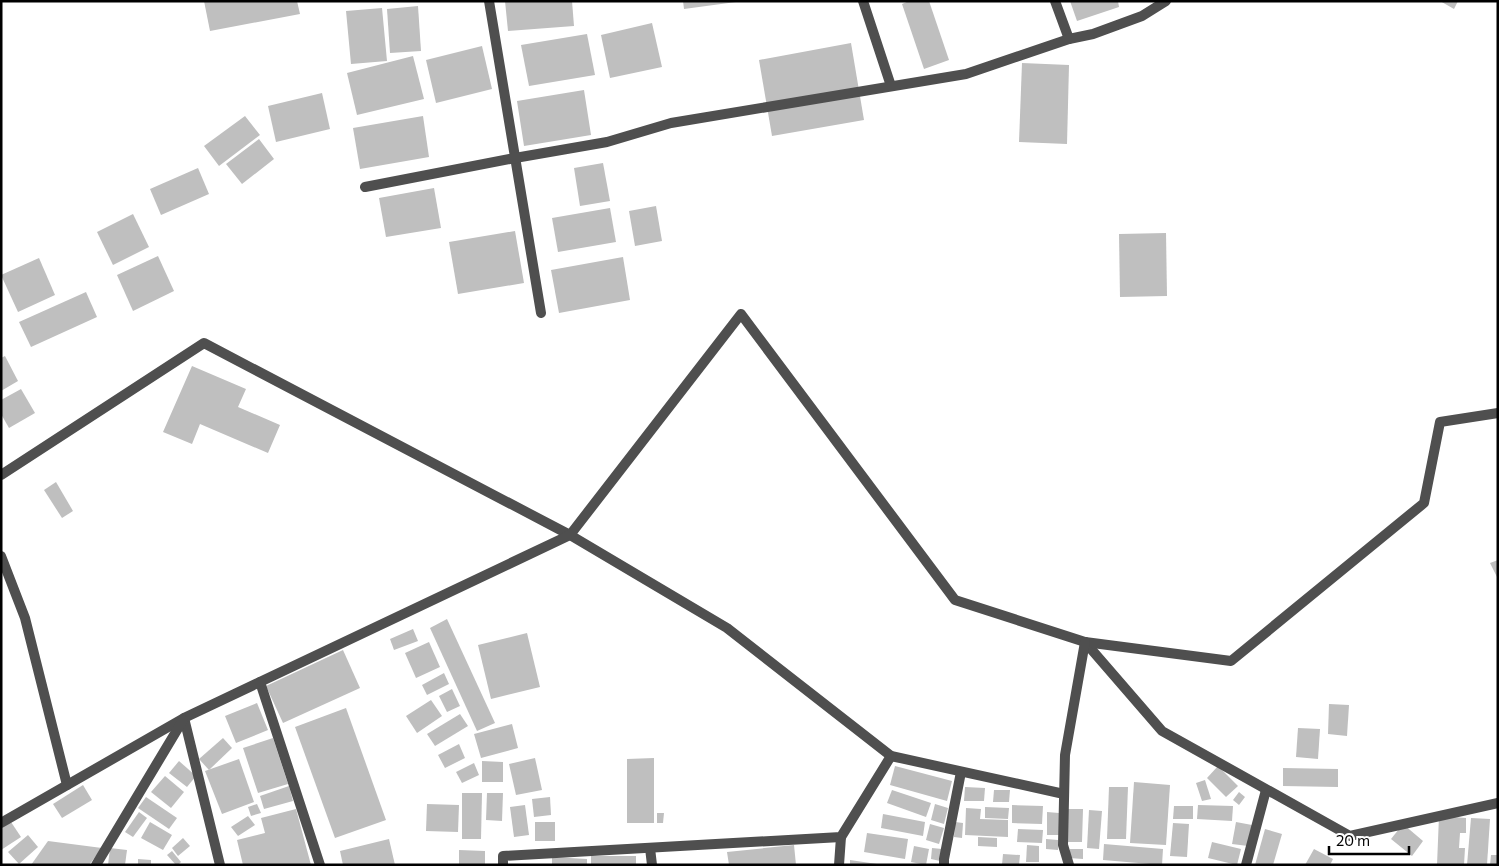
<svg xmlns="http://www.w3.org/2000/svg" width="1499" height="866" viewBox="0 0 1499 866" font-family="Commissioner,sans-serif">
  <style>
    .building { fill: #bfbfbf }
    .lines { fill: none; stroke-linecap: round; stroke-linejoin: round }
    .minor { stroke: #4f4f4f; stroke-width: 10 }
  </style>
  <rect width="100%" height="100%" fill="#fff"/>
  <g class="building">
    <polygon points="204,1 297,1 300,14 210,31"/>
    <polygon points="505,1 572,1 574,26 508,31"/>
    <polygon points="683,1 736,1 736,2 684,9"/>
    <polygon points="909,1 929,1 949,60 924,69 902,4"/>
    <polygon points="1070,1 1118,1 1119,7 1077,21"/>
    <polygon points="1440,1 1458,1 1454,9"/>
    <polygon points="418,6 421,51 390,53 387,9"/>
    <polygon points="382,8 387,61 351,64 346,11"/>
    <polygon points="652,23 662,67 610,78 601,35"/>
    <polygon points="587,34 595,75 529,86 521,45"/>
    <polygon points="851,43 864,120 772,136 759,60"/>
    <polygon points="482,46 492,89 436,103 426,60"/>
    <polygon points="413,56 424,99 357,115 347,73"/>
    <polygon points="1022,63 1069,65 1067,144 1019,142"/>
    <polygon points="584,90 591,135 524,146 517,101"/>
    <polygon points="322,93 330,129 276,142 268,106"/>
    <polygon points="245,116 260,135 219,166 204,146"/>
    <polygon points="423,116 429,157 360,169 353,128"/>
    <polygon points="259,139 274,159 242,184 226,164"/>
    <polygon points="603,163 610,201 580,206 574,168"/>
    <polygon points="198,168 209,194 161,215 150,189"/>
    <polygon points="434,188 441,228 386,237 379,198"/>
    <polygon points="656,206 662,241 635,246 629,211"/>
    <polygon points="610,208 616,242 558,252 552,218"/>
    <polygon points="133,214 149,247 113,265 97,232"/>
    <polygon points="515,231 524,283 458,294 449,242"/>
    <polygon points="1166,233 1167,296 1120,297 1119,234"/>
    <polygon points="158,256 174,291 133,311 117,275"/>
    <polygon points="623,257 630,300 559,313 551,270"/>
    <polygon points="39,258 55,295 18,312 1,275"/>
    <polygon points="86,292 97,317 31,347 19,322"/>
    <polygon points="5,356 18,381 1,391 1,358"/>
    <polygon points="192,366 246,389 238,407 280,425 268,453 200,424 192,444 163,432"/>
    <polygon points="21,389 35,413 9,428 1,414 1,400"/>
    <polygon points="56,482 73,511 62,518 44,490"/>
    <polygon points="1498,560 1498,579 1490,563"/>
    <polygon points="447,619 495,723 477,731 430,628"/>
    <polygon points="413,629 418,641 394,650 390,639"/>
    <polygon points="527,633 540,687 491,699 478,645"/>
    <polygon points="429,642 440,667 416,678 405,653"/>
    <polygon points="343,650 360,688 283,723 266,686"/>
    <polygon points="444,673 449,684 427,695 422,685"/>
    <polygon points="452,689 460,706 447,712 439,696"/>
    <polygon points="431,700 442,716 417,733 406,716"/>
    <polygon points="257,703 268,730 236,743 225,716"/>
    <polygon points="1329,704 1349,705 1347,736 1328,734"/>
    <polygon points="346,708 386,820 335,838 295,727"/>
    <polygon points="460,714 468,726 435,746 427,734"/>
    <polygon points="512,724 518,748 481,758 474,734"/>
    <polygon points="1298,728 1320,729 1318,759 1296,757"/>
    <polygon points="223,738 232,748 209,770 199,759"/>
    <polygon points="273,738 288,784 258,793 243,748"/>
    <polygon points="459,744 465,758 445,768 438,755"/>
    <polygon points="535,758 542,790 516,795 509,764"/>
    <polygon points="654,758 654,823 627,823 627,759"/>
    <polygon points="239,759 254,802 222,814 205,771"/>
    <polygon points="179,761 196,776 187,787 169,773"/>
    <polygon points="482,761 503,762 503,782 482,782"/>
    <polygon points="474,763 479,775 462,783 456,772"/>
    <polygon points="895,766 952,781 947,801 890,785"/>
    <polygon points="1218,766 1238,786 1226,797 1207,778"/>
    <polygon points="1283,768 1338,769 1338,787 1283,786"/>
    <polygon points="165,776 184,792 171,808 151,792"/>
    <polygon points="1205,780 1211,799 1202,801 1196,783"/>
    <polygon points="1134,782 1170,785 1166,845 1130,843"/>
    <polygon points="83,785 92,800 62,818 53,804"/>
    <polygon points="289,786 293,801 264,809 260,796"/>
    <polygon points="965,787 985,788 984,801 964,801"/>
    <polygon points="1109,787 1128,787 1126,839 1107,839"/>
    <polygon points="892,790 931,803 926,817 887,803"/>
    <polygon points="994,790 1010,790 1009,802 993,802"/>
    <polygon points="1239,792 1245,797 1239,805 1233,800"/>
    <polygon points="462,793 482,793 481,839 462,839"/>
    <polygon points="487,793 503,793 502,821 486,820"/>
    <polygon points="146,797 177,818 169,829 138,808"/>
    <polygon points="550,797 551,815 534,817 532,799"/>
    <polygon points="257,804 261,813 251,816 248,807"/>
    <polygon points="427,804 459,805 458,832 426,831"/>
    <polygon points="935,804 948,808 944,824 931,820"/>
    <polygon points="525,805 529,835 514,837 510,807"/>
    <polygon points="1012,805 1043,806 1042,824 1012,823"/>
    <polygon points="1198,805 1233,806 1232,821 1197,819"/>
    <polygon points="1174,806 1193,806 1193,819 1173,819"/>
    <polygon points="985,807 1009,808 1008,819 985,818"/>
    <polygon points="966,808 981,809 980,819 1008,820 1008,837 965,835"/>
    <polygon points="296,809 311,865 243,865 237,840 265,833 261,818"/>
    <polygon points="1068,809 1083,809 1082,842 1067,842"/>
    <polygon points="1089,810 1102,811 1099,849 1087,848"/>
    <polygon points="139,812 147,818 133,837 125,832"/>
    <polygon points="1047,812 1059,813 1059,835 1047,835"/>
    <polygon points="657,813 664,813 663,823 657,823"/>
    <polygon points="883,814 925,822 923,836 881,828"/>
    <polygon points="248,816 255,825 238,836 231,827"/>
    <polygon points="1439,816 1466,818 1466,833 1460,833 1459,848 1465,848 1464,865 1437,865"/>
    <polygon points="1471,818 1490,819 1487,865 1467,865"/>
    <polygon points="11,822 21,837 1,850 1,828"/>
    <polygon points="150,822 172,835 163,850 141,838"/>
    <rect x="535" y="822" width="20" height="19"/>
    <polygon points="955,822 963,823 962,838 954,837"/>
    <polygon points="1236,822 1252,825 1248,846 1232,844"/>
    <polygon points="1173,823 1189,824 1187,857 1170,856"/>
    <polygon points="930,824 944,828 939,844 926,840"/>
    <polygon points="1403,824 1423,841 1412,856 1391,839"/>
    <polygon points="1018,829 1043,830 1042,843 1017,842"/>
    <polygon points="1265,829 1282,834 1273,865 1255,865"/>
    <polygon points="867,833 908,839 905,859 864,852"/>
    <polygon points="28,835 38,847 19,864 8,852"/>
    <polygon points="978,837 997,838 997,847 978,846"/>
    <polygon points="183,838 190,846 178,856 172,848"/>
    <polygon points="389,839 395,865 343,865 340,851"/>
    <polygon points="1046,839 1058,840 1058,850 1046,849"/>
    <polygon points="48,841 102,848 89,865 31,865"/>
    <polygon points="1212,842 1241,849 1237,865 1208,858"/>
    <polygon points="1104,844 1163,849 1162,865 1103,860"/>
    <polygon points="794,845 796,865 729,865 727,852"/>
    <polygon points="1027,845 1039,846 1039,862 1026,862"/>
    <polygon points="914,846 929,849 926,865 911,862"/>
    <polygon points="110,848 127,850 125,865 108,865"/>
    <polygon points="932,848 942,849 940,861 931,859"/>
    <polygon points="1070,849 1083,849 1083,859 1069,858"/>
    <polygon points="1314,849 1333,859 1330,865 1305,865"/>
    <polygon points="459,850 485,851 485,865 459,865"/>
    <polygon points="172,851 181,862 178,865 176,865 167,855"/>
    <polygon points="1003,854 1020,855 1019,865 1002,865"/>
    <polygon points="1491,855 1498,855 1498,865 1490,865"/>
    <rect x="591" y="856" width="45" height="9"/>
    <polygon points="552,857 587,859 587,865 552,865"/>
    <polygon points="138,859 151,860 151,865 138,865"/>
    <polygon points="850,860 877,864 877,865 850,865"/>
  </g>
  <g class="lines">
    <g class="minor">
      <polyline points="489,1 541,313"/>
      <polyline points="863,1 891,86"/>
      <polyline points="1055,1 1069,39"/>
      <polyline points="365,187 515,158 607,142 671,123 966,74 1069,39 1093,34 1142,16 1166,1"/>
      <polyline points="1,475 204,343 570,535 727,628 891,756 1064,794"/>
      <polyline points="1,556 25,618 67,785"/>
      <polyline points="1085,642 1162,731 1350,836 1498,803"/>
      <polyline points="260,682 320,865"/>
      <polyline points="184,718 220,865"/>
      <polyline points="1,823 184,718 570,535 741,314 955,600 1085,642 1231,661 1424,503 1440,422 1498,413"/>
      <polyline points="650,848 652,865"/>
      <polyline points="96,865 183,720"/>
      <polyline points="503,865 503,856 841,837 891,756"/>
      <polyline points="839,865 841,837"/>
      <polyline points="944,865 944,859 961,772"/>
      <polyline points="1069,865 1063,845 1065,755 1085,642"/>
      <polyline points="1246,865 1266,790"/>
    </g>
  </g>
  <rect width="1499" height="866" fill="none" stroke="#000000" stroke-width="5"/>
  <path d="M1329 846v8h80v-8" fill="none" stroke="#000000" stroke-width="2.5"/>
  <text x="1336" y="846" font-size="15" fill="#000000" stroke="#ffffff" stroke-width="4" paint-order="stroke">20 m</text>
</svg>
